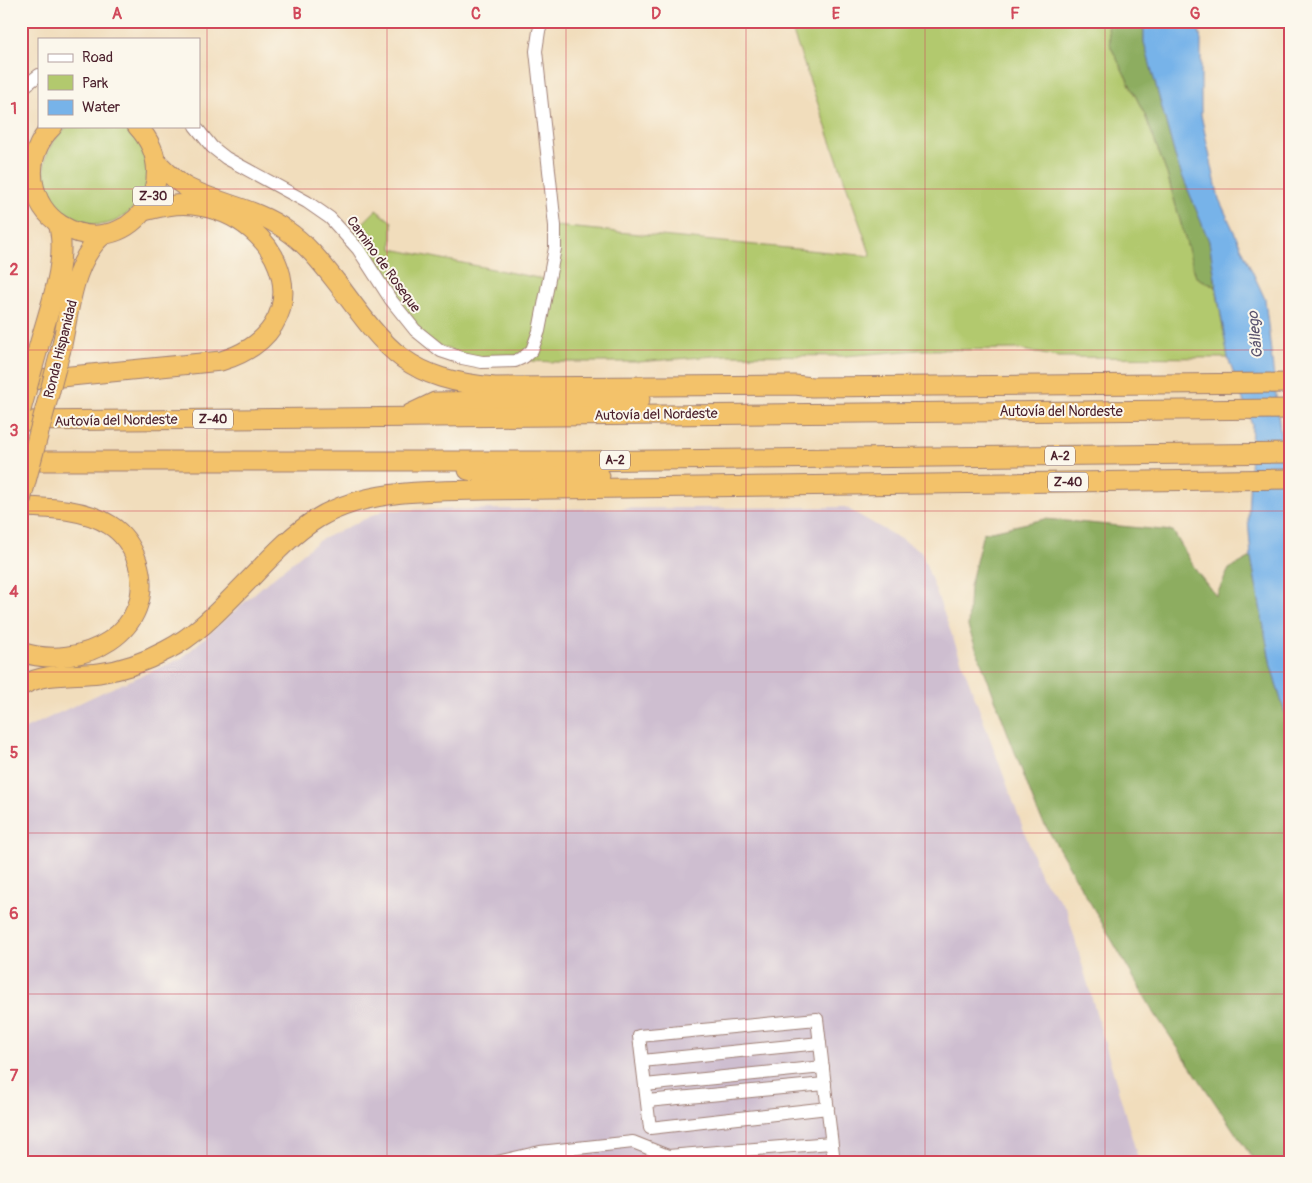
<svg xmlns="http://www.w3.org/2000/svg" width="1312" height="1183" viewBox="0 0 1312 1183" font-family="Pangolin,sans-serif">
  <style>
    .industrial { fill: #cebed0 }
    .green { fill: #b2c96e; stroke: #7e744c }
    .forest { fill: #8dad61; stroke: #6c6646 }
    .water { fill: #77b3e9; stroke: #60698a }
    .lines { fill: none; stroke-linecap: round; stroke-linejoin: round }
    .minor-casing { stroke: #9e7e74; stroke-width: 14 }
    .highway-casing { stroke: #9e7e74; stroke-width: 21 }
    .minor { stroke: #fff; stroke-width: 12 }
    .highway { stroke: #f3c26a; stroke-width: 19 }
    .highway-bridge-casing { stroke: #9e7e74; stroke-width: 21; stroke-linecap: butt }
    .highway-bridge { stroke: #f3c26a; stroke-width: 19 }
    .grid { fill: none; stroke: #d1495b; stroke-width: 1; stroke-opacity: 0.55 }
    .labels { text-anchor: middle; stroke-width: 4; stroke-linejoin: round; paint-order: stroke }
    .shield { fill: #fbf7ec; stroke: #7f6065; stroke-width: 1 }
    .shield-label { font-size: 12px; font-weight: bold; fill: #4a1f2b }
    .street-label { font-size: 14px; fill: #4a1f2b; stroke: #fbf7ec }
    .water-label { font-size: 15px; font-style: italic; fill: #5a536e; stroke: #fbf7ec }
    .neatline { fill: none; stroke: #d1495b; stroke-width: 2 }
    .grid-label { font-size: 16px; text-anchor: middle; font-weight: bold; fill: #d1495b }
  </style>
  <rect width="100%" height="100%" fill="#fbf7ec"/>
  <filter id="ink" filterUnits="userSpaceOnUse"><feTurbulence type="fractalNoise" baseFrequency=".02" numOctaves="2"/><feDisplacementMap in="SourceGraphic" scale="10" xChannelSelector="R" yChannelSelector="G"/><feConvolveMatrix kernelMatrix="1 2 1 2 8 2 1 2 1" color-interpolation-filters="sRGB"/></filter>
  <filter id="wash" filterUnits="userSpaceOnUse"><feTurbulence type="fractalNoise" baseFrequency=".0096" numOctaves="4" result="noise"/><feDisplacementMap in="SourceGraphic" scale="20" xChannelSelector="R" yChannelSelector="G"/><feGaussianBlur stdDeviation="1.12" result="paint"/><feColorMatrix in="noise" values="0 0 0 0 0 0 0 0 0 0 0 0 0 0 0 0 0 1.4 0 .05"/><feComposite in="paint" operator="in"/></filter>
  <g filter="url(#wash)">
    <rect width="100%" height="100%" fill="#f1ddbc"/>
    <polygon class="industrial" points="845,507 921,551 1041,877 1066,908 1139,1162 21,1162 21,731 103,692 182,658 264,585 318,541 384,510"/>
    <g class="green">
      <polygon points="789,21 1107,21 1111,47 1145,115 1167,174 1196,277 1216,287 1228,358 1057,357 1018,349 918,350 844,356 727,355 638,362 557,362 533,361 524,357 482,362 427,341 349,237 376,210 392,222 392,249 548,280 555,226 871,256"/>
      <path d="M68,126C84,126 105,123 121,126C125,127 128,131 131,133C149,150 153,178 140,199C94,269 0,181 68,126Z"/>
    </g>
    <g class="forest">
      <polygon points="1107,21 1144,21 1144,42 1177,163 1209,241 1216,287 1196,277 1167,174 1145,115 1111,47"/>
      <polygon points="1045,519 1173,531 1197,572 1216,596 1229,569 1251,557 1271,666 1291,734 1291,1162 1255,1162 1153,1011 1037,811 968,627 970,586 983,533"/>
    </g>
    <polygon class="water" points="1144,21 1197,21 1201,40 1201,115 1219,199 1265,299 1291,527 1291,734 1271,666 1251,557 1248,518 1252,425 1228,358 1209,241 1177,163 1144,42"/>
  </g>
  <g filter="url(#ink)">
    <g class="lines">
      <defs>
        <g id="minor">
          <polyline points="21,89 39,75"/>
          <polyline points="195,126 212,147 226,158 307,202 330,218 358,249 391,300 415,330 441,351 462,358 482,362 515,361 524,357 532,350 539,331 555,248 555,226 536,51 539,31 543,21"/>
          <polyline points="642,1061 820,1043"/>
          <polyline points="645,1085 823,1067"/>
          <polyline points="647,1101 825,1084"/>
          <path d="M828,1108L650,1128L639,1036L817,1019C823,1067 828,1114 834,1162"/>
          <polyline points="497,1162 540,1152 633,1142 668,1156 831,1143"/>
        </g>
        <g id="highway">
          <path d="M53,126C38,140 30,161 33,181C36,199 45,215 61,225C125,264 190,182 137,126"/>
          <path d="M157,162C166,171 174,180 186,187C218,204 256,208 286,230C307,244 323,265 338,284C388,352 407,379 495,387L795,385L812,387L1291,383"/>
          <path d="M38,349C48,311 69,261 58,223"/>
          <path d="M61,349C70,310 72,261 104,234"/>
          <path d="M21,381L221,361C324,330 287,216 193,205C176,203 160,207 144,211"/>
          <polyline points="410,414 435,402 640,399"/>
          <polyline points="21,421 1291,409"/>
          <polyline points="21,461 565,461 1291,453"/>
          <polyline points="468,470 499,475 600,476"/>
          <path d="M21,507C51,508 85,509 110,525C123,533 132,547 137,561C160,632 80,672 21,652"/>
          <path d="M21,686C46,672 72,676 99,673C123,670 145,662 167,650C199,634 225,604 250,579C271,557 292,534 318,518C366,489 430,491 485,490L1291,479"/>
        </g>
      </defs>
      <use href="#minor" class="minor-casing"/>
      <use href="#highway" class="highway-casing"/>
      <use href="#minor" class="minor"/>
      <use href="#highway" class="highway"/>
      <defs>
        <g id="highway-bridge">
          <polyline points="21,410 38,349"/>
          <polyline points="21,500 61,349"/>
        </g>
      </defs>
      <use href="#highway-bridge" class="highway-bridge-casing"/>
      <use href="#highway-bridge" class="highway-bridge"/>
    </g>
  </g>
  <path class="grid" d="M207,21V1162M387,21V1162M566,21V1162M746,21V1162M925,21V1162M1105,21V1162M21,189H1291M21,350H1291M21,511H1291M21,672H1291M21,833H1291M21,994H1291"/>
  <g class="labels">
    <g class="shield">
      <rect x="133" y="186.5" width="40" height="19" rx="4"/>
      <rect x="193" y="409.5" width="40" height="19" rx="4"/>
      <rect x="1045" y="446.5" width="30" height="19" rx="4"/>
      <rect x="600" y="450.5" width="30" height="19" rx="4"/>
      <rect x="1048" y="472.5" width="40" height="19" rx="4"/>
    </g>
    <g class="shield-label">
      <text x="153" y="200">Z-30</text>
      <text x="213" y="423">Z-40</text>
      <text x="1060" y="460">A-2</text>
      <text x="615" y="464">A-2</text>
      <text x="1068" y="486">Z-40</text>
    </g>
    <g class="street-label">
      <text transform="translate(384 264) rotate(54)" y="5">Camino de Roseque</text>
      <text transform="translate(60 349) rotate(-76)" y="5">Ronda Hispanidad</text>
      <text x="1061" y="416">Autovía del Nordeste</text>
      <text transform="translate(656 414) rotate(-1)" y="5">Autovía del Nordeste</text>
      <text transform="translate(116 420) rotate(-1)" y="5">Autovía del Nordeste</text>
    </g>
    <g class="water-label">
      <text transform="translate(1255 335) rotate(-96)" y="5">Gállego</text>
    </g>
  </g>
  <rect width="1312" height="1183" fill="none" stroke="#fbf7ec" stroke-width="55"/>
  <rect x="38" y="38" width="162" height="90" fill="#fbf7ec" stroke="#b4a19f"/>
  <rect x="48" y="54" width="25" height="8" fill="#ffffff" stroke="#b4a19f"/>
  <text x="82" y="62" font-size="15" fill="#4a1f2b">Road</text>
  <rect x="48" y="75" width="25" height="15" fill="#b2c96e" stroke="#b4a19f"/>
  <text x="82" y="88" font-size="15" fill="#4a1f2b">Park</text>
  <rect x="48" y="100" width="25" height="15" fill="#77b3e9" stroke="#b4a19f"/>
  <text x="82" y="112" font-size="15" fill="#4a1f2b">Water</text>
  <rect x="28" y="28" width="1256" height="1128" class="neatline"/>
  <g class="grid-label">
    <text x="117" y="19">A</text>
    <text x="297" y="19">B</text>
    <text x="476" y="19">C</text>
    <text x="656" y="19">D</text>
    <text x="836" y="19">E</text>
    <text x="1015" y="19">F</text>
    <text x="1195" y="19">G</text>
    <text x="14" y="114">1</text>
    <text x="14" y="275">2</text>
    <text x="14" y="436">3</text>
    <text x="14" y="597">4</text>
    <text x="14" y="758">5</text>
    <text x="14" y="919">6</text>
    <text x="14" y="1081">7</text>
  </g>
</svg>
